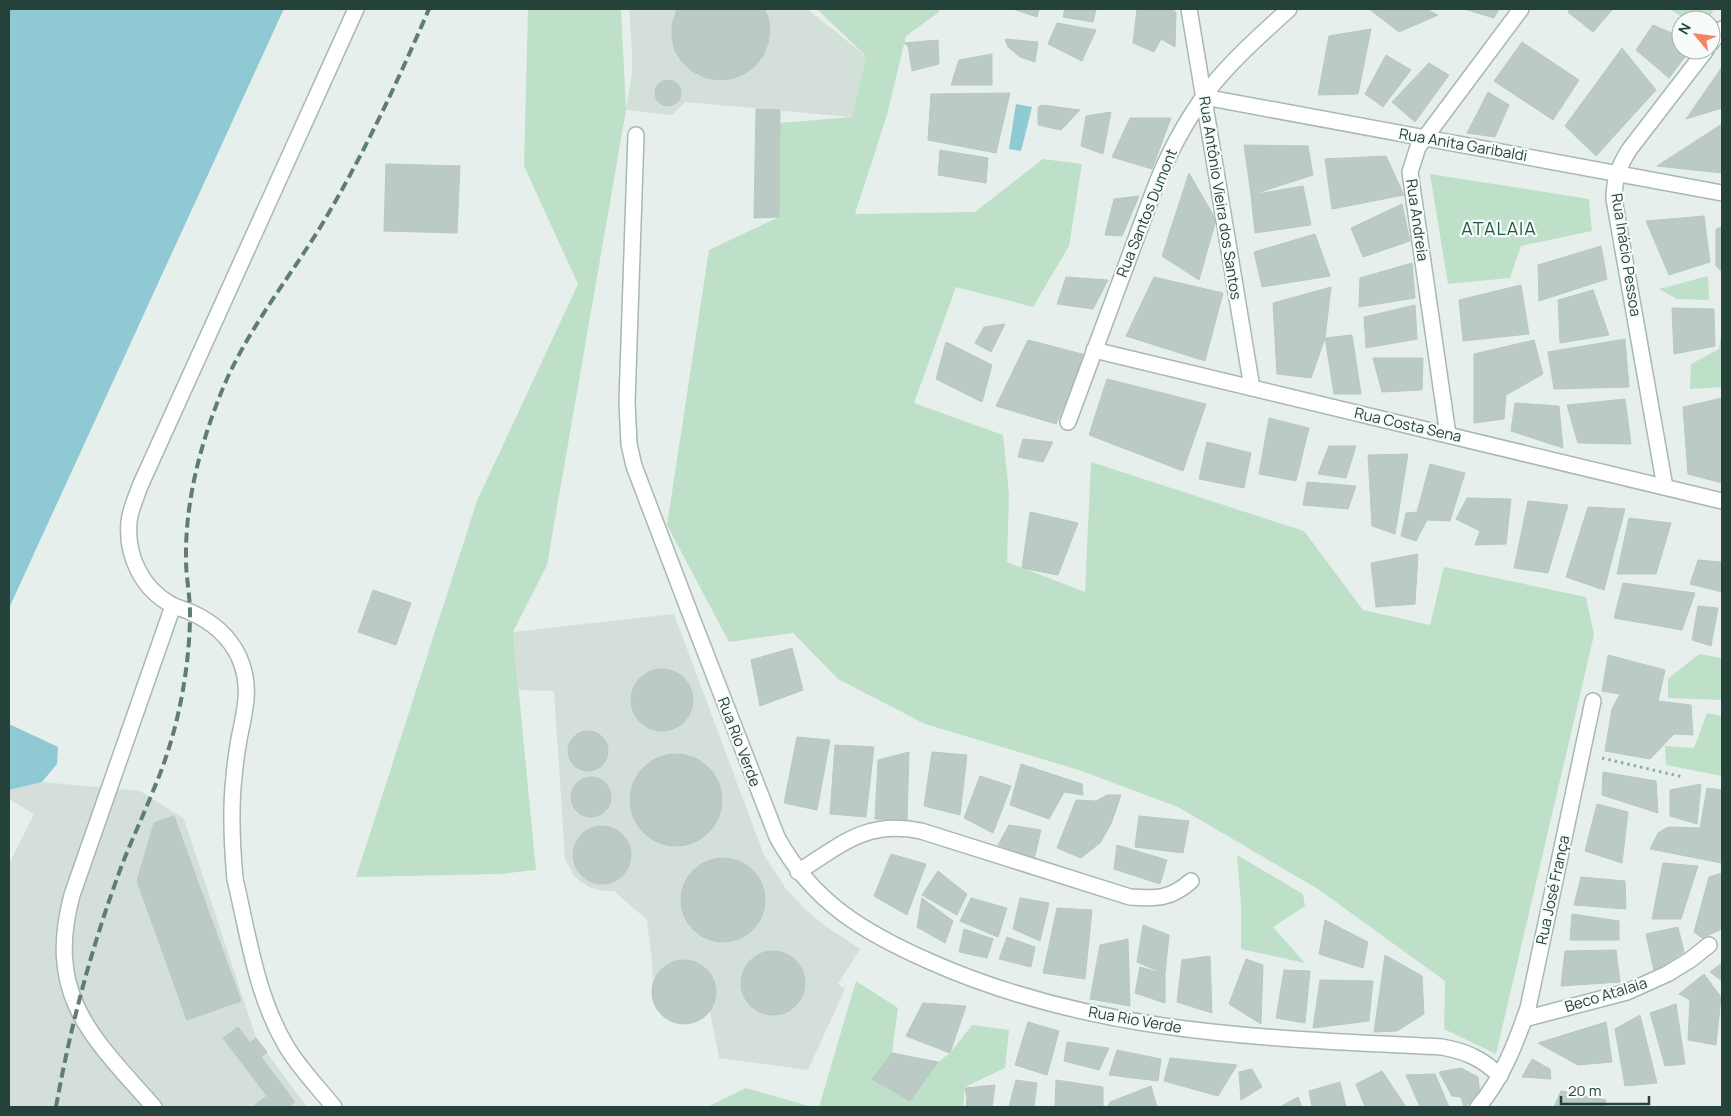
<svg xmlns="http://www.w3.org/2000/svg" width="1731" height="1116" viewBox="0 0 1731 1116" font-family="Manrope,sans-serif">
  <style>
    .built { fill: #d4dfda }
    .green { fill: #bfe0c8 }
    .water { fill: #8ec9d4 }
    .pier { fill: #e6efeb }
    .building { fill: #bbcac4; stroke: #b8c9c2 }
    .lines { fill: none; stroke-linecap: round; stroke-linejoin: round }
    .lane-casing { stroke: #a8b8b2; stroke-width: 18 }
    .street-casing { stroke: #a8b8b2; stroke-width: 18 }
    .path { stroke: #86b3a5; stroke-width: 3; stroke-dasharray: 2.5 4; stroke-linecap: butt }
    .lane { stroke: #fff; stroke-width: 15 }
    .street { stroke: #fff; stroke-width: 15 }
    .rail { stroke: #5f7d75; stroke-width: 4; stroke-dasharray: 10 5; stroke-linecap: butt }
    .labels { text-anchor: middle; stroke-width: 4.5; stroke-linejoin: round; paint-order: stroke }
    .street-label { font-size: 15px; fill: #24423a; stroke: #f7fbf9 }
    .quarter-label { font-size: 18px; letter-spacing: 1px; fill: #1f5548; stroke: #f7fbf9 }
  </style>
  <rect width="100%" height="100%" fill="#e6efeb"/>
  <g class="built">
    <polygon points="629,9 807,9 866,56 852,117 685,102 672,115 626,110 632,73 632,50"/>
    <polygon points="674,614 764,855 786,889 804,908 824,925 860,949 838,984 845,989 808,1070 719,1058 710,1012 702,1019 692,1023 681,1024 671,1021 662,1015 656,1007 653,997 652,962 647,920 614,891 603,891 591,888 581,882 574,876 565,859 554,691 519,690 513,632"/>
    <polygon points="42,782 140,791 184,819 256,1038 307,1107 9,1107 9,864 34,814 9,799 9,790"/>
  </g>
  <g class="green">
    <polygon points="528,9 621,9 626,110 547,565 513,632 536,870 500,874 356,877 477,501 578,284 524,166"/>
    <polygon points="817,9 939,9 939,12 906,36 887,115 855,214 975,212 1043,159 1082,164 1069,246 1033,307 956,287 914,403 1003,435 1009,494 1007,562 1085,592 1091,462 1304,531 1363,610 1430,625 1444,567 1586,597 1594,635 1496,1054 1444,1029 1445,981 1318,889 1178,807 1079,770 925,724 838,679 793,633 729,642 667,525 709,250 779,217 780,123 852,117 866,56"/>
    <polygon points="1670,9 1714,9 1708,20 1686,20"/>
    <polygon points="1430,174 1589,199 1592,231 1521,246 1510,278 1448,284"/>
    <polygon points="1708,276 1709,300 1677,299 1659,289"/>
    <polygon points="1722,328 1722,387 1690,389 1691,364 1719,349"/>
    <polygon points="1699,654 1722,658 1722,700 1668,698 1668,679"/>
    <polygon points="1707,713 1722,716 1722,776 1666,765 1665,746 1694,748"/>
    <polygon points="1237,855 1303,894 1305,906 1273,927 1305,963 1241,949 1241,905"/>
    <polygon points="856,981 898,1008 892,1053 875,1076 908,1100 938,1062 950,1053 972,1025 1009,1030 1005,1068 965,1087 963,1107 819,1107"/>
    <polygon points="746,1088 812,1107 707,1107"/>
  </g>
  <g class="water">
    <polygon points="9,9 284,9 9,608"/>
    <polygon points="1016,104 1032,107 1021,151 1009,149"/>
    <polygon points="9,724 58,747 57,764 42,782 9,790"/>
  </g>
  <polygon class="pier" points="284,9 287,9 11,610 9,611"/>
  <g class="building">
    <polygon points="677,9 764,9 768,17 770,30 768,43 763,56 754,67 744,74 731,79 718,80 704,77 692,71 682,62 675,51 672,38 672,25"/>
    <polygon points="1013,9 1039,9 1037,17"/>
    <polygon points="1065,9 1096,9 1093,22 1063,17"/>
    <polygon points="1137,9 1170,9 1176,12 1175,47 1161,39 1154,52 1133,43"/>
    <polygon points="1369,9 1426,9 1438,15 1399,32"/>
    <polygon points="1464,9 1499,9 1494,18"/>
    <polygon points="1570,9 1613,9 1593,32 1568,12"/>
    <polygon points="1057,23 1096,30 1082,61 1048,44"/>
    <polygon points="1653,25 1681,37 1681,50 1690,50 1669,78 1636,50"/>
    <polygon points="1371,29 1358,94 1318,95 1329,36"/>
    <polygon points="1005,39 1038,42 1035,62 1020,57 1008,47"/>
    <polygon points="938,40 939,64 912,71 908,46 904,43"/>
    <polygon points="1522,42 1579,80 1553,120 1494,81"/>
    <polygon points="1622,48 1656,90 1596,156 1565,126"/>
    <polygon points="992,54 992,85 951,85 959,60"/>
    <polygon points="1386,55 1411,70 1383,107 1365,94"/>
    <polygon points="1429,63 1449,75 1415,122 1392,102"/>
    <polygon points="1722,67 1722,108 1686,119"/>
    <circle cx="668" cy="93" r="13"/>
    <polygon points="1488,92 1509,105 1495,137 1467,133"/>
    <polygon points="1010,93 996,153 928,140 931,94"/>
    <polygon points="1042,105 1080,110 1061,130 1038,125 1038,107"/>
    <polygon points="756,109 780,110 779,217 754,218"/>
    <polygon points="1111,112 1103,154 1081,146 1086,116"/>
    <polygon points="1130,118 1171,118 1152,169 1112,157"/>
    <polygon points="1722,124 1722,173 1657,166"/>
    <polygon points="1244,145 1308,146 1313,175 1251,195"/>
    <polygon points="940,150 988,158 986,183 938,175"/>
    <polygon points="1386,156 1404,195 1332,209 1325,159"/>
    <polygon points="386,164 460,166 457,233 384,231"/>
    <polygon points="1189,173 1216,220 1199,280 1162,256"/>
    <polygon points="1303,186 1311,225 1255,233 1251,195"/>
    <polygon points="1139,196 1122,236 1105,235 1114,199"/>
    <polygon points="1402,204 1410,241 1363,257 1351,228"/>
    <polygon points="1704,216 1710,262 1669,275 1646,221"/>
    <polygon points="1722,227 1722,272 1716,266 1716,229"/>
    <polygon points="1315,234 1330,276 1262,287 1254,252"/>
    <polygon points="1601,246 1607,279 1539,301 1538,265"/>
    <polygon points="1412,263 1415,298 1359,307 1360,278"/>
    <polygon points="1066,277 1108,280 1093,309 1057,304"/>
    <polygon points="1154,277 1223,293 1205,361 1126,336"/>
    <polygon points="1521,285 1529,334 1463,341 1459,300"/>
    <polygon points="1331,287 1325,338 1311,378 1277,374 1273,303"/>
    <polygon points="1593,290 1609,335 1560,343 1558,300"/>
    <polygon points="1415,305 1417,339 1366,348 1364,317"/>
    <polygon points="1672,308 1714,309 1715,346 1674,354"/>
    <polygon points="1005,324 991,352 975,343 984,327"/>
    <polygon points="1352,335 1361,394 1334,394 1325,338"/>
    <polygon points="1625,339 1629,387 1554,389 1548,352"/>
    <polygon points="1028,340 1086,355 1056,424 996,406"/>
    <polygon points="1534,340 1543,374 1506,395 1504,419 1474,423 1474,354"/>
    <polygon points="946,342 992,365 982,402 936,379"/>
    <polygon points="1373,358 1423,358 1422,390 1382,392"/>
    <polygon points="1107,379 1206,404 1183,471 1089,435"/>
    <polygon points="1722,398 1722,483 1688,474 1683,407"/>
    <polygon points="1625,399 1631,444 1578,443 1567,405"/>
    <polygon points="1515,403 1559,406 1563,448 1511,431"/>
    <polygon points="1269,418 1309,428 1296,481 1259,474"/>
    <polygon points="1023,439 1053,442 1043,462 1018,457"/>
    <polygon points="1207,442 1251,453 1244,488 1199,479"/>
    <polygon points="1329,446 1356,446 1346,478 1318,474"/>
    <polygon points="1408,454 1395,534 1372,526 1368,455"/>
    <polygon points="1430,464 1465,473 1450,521 1427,520 1416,541 1401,536 1406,513 1417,512"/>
    <polygon points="1307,482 1356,486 1348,509 1303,505"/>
    <polygon points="1467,498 1511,499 1506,544 1475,545 1480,531 1456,519"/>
    <polygon points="1528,501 1568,505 1548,573 1514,568"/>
    <polygon points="1588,507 1625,509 1604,590 1566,577"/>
    <polygon points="1030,512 1078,523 1058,575 1022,568"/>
    <polygon points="1629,518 1671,523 1656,574 1617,574"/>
    <polygon points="1418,554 1415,604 1376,607 1371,563"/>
    <polygon points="1698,560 1722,562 1722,592 1690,584"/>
    <polygon points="1623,583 1695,593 1682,630 1614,618"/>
    <polygon points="373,590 411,603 396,645 358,632"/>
    <polygon points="1698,606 1718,608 1711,646 1692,640"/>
    <polygon points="792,648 803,690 760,706 751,660"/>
    <polygon points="1608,655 1665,670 1658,701 1691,705 1693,735 1674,734 1650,759 1605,751 1612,709 1620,694 1602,691"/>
    <circle cx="662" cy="700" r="31"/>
    <circle cx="588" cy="751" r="20"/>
    <polygon points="797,737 830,740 817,810 784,803"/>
    <polygon points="835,745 874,747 866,817 830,814"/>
    <polygon points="909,752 907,820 875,819 878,760"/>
    <polygon points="932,752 967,755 960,815 924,806"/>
    <circle cx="676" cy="800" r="46"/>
    <polygon points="1021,764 1082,784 1083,795 1064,792 1049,819 1010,805"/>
    <polygon points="1603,772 1656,781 1658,813 1602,795"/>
    <polygon points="980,776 1011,786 993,833 964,818"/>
    <circle cx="591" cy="797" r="20"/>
    <polygon points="1701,784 1697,824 1670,816 1670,790"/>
    <polygon points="1707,788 1722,790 1722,863 1650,849 1658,833 1668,827 1700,828"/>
    <polygon points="1107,795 1121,795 1111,824 1100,843 1081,858 1057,848 1076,800 1096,801"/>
    <polygon points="1597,804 1628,812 1622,863 1585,851"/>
    <polygon points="174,816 241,1001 187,1020 137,881 154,823"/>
    <polygon points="1139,816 1189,821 1183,853 1135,847"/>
    <polygon points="1009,825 1041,830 1034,860 998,845"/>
    <circle cx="602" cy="855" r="29"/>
    <polygon points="1117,845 1167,860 1160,884 1114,869"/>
    <polygon points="891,854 926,864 907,915 874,896"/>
    <circle cx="723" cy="900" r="42"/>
    <polygon points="1663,863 1698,866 1681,919 1652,919"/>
    <polygon points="938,871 967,894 957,915 922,895"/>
    <polygon points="1722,873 1722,929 1702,938 1694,932 1709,877"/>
    <polygon points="1581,877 1625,881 1626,909 1574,905"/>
    <polygon points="922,898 953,921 945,943 917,927"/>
    <polygon points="971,898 1007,908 998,937 960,921"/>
    <polygon points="1020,898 1049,903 1040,941 1013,929"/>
    <polygon points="1057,908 1092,910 1085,979 1043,973"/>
    <polygon points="1572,914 1619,921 1619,940 1570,940"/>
    <polygon points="1325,920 1368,942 1363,968 1319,954"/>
    <polygon points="1143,925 1169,935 1165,974 1137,962"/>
    <polygon points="1678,927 1684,952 1654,971 1646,934"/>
    <polygon points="964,929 993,939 987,958 959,952"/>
    <polygon points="1007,937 1035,947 1031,967 999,959"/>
    <polygon points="1128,939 1130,1006 1090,999 1100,945"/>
    <polygon points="1616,950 1620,982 1561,986 1565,951"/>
    <circle cx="773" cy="983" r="32"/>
    <polygon points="1385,955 1422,976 1424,1014 1397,1031 1374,1032"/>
    <polygon points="1210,956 1212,1013 1177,1002 1182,960"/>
    <polygon points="1246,959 1263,965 1261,1024 1229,1004"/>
    <circle cx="684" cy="992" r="32"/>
    <polygon points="1722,963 1722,981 1710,972"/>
    <polygon points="1140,967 1165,974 1165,1003 1135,993"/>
    <polygon points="1284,970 1310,971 1305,1023 1276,1018"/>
    <polygon points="1704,974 1721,997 1716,1045 1688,1040 1690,1000 1679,994"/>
    <polygon points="1320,980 1373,981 1369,1021 1313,1028"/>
    <polygon points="923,1003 966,1006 950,1053 906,1036"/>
    <polygon points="1676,1004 1685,1064 1665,1066 1650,1013"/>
    <polygon points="1640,1015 1657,1083 1625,1086 1615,1029"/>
    <polygon points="1028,1022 1059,1031 1047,1075 1015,1065"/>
    <polygon points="1606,1022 1612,1062 1578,1065 1538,1043"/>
    <polygon points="238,1027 250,1043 256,1038 267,1052 261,1057 295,1102 288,1107 257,1107 255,1105 267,1096 223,1038"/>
    <polygon points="1067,1042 1109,1048 1099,1070 1064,1061"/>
    <polygon points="1117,1050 1161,1059 1158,1081 1109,1075"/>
    <polygon points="892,1053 938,1062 910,1101 872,1079"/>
    <polygon points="1170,1058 1237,1065 1218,1096 1164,1081"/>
    <polygon points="1532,1059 1550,1069 1551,1079 1522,1077"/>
    <polygon points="1461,1068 1478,1077 1480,1097 1464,1107 1461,1097 1452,1096 1439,1072"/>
    <polygon points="1252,1069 1262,1087 1241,1100 1239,1072"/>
    <polygon points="1382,1071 1406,1107 1365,1107 1356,1084"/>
    <polygon points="1435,1074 1449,1107 1420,1107 1406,1075"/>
    <polygon points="1016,1080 1037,1083 1034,1107 1009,1107"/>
    <polygon points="1056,1080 1103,1087 1103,1107 1055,1107"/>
    <polygon points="1340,1082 1346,1107 1312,1107 1309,1091"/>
    <polygon points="995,1085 992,1107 966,1107 967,1098 965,1088"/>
    <polygon points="1151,1086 1157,1107 1108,1107 1110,1102"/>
    <polygon points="1561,1091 1606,1100 1604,1107 1554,1107"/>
    <polygon points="1298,1097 1302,1107 1280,1107"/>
  </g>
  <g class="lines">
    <defs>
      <g id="lane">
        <polyline points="636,135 627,402 629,444 634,466 688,608"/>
        <path d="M798,872C842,844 866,820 921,831L1130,897C1156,899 1171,899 1191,881"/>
        <path d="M235,879C232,845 230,811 234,777C235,764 237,751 239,739C245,710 252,686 239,657C229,636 211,621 190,612C184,609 177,608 172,605C142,589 126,556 129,522C130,510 136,498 140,486L356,9"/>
        <polyline points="1524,1019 1627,992 1667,974 1690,960 1709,945"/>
        <path d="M154,1107C92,1037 45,996 72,895L173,606"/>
      </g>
      <g id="street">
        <polyline points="1189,9 1252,388"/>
        <polyline points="1711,43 1722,29"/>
        <polyline points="1204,97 1722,193"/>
        <polyline points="1094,350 1722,501"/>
        <path d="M1068,422L1153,193C1167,155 1186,120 1210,88C1233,59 1262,34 1289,9"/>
        <polyline points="1448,435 1410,172 1418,147 1521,9"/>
        <path d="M1665,487L1614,199C1614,180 1619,166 1629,150L1706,50"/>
        <path d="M688,608L777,837C813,903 865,933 931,962C1096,1035 1266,1038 1442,1047C1465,1051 1483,1059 1500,1076"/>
        <path d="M235,879C248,934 256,994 285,1044C298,1067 318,1087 334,1107"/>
        <path d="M1478,1107C1502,1079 1516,1043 1528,1008L1593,701"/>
      </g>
    </defs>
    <use href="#lane" class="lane-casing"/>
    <use href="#street" class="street-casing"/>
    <polyline class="path" points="1602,758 1683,777"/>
    <use href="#lane" class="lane"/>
    <use href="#street" class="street"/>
    <path class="rail" d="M56,1107C70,1028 91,949 119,873C129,845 142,819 153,791C166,761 176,728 182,695C187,668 190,640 190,613C190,595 186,577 186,560C185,505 199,449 219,398C243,335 286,283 321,226C363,156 397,83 429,9"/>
  </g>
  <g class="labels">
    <g class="street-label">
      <text transform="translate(1463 145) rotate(10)" y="5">Rua Anita Garibaldi</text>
      <text transform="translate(1220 198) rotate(81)" y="5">Rua Antônio Vieira dos Santos</text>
      <text transform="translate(1147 213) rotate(-68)" y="5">Rua Santos Dumont</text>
      <text transform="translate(1417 220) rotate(82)" y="5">Rua Andreia</text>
      <text transform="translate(1626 255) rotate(81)" y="5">Rua Inácio Pessoa</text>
      <text transform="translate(1408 425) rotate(13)" y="5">Rua Costa Sena</text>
      <text transform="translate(739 742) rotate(69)" y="5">Rua Rio Verde</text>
      <text transform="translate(1553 890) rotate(-78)" y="5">Rua José França</text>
      <text transform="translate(1606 995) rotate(-17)" y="5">Beco Atalaia</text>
      <text transform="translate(1135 1020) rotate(10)" y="5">Rua Rio Verde</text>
    </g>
    <g class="quarter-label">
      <text x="1499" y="235">ATALAIA</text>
    </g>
  </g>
  <rect width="1731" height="1116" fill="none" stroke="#24423a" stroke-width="20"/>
  <g transform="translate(1696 35) rotate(299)"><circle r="24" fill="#f7fbf9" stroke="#a3b1ad"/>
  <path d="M0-4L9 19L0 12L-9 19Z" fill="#f4845f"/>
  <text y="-8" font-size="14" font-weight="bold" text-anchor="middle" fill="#24423a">N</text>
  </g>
  <path d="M1561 1096v8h88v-8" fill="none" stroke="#24423a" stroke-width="2.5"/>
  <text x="1568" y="1096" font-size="15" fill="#24423a" stroke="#f7fbf9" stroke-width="4" paint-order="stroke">20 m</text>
</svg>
